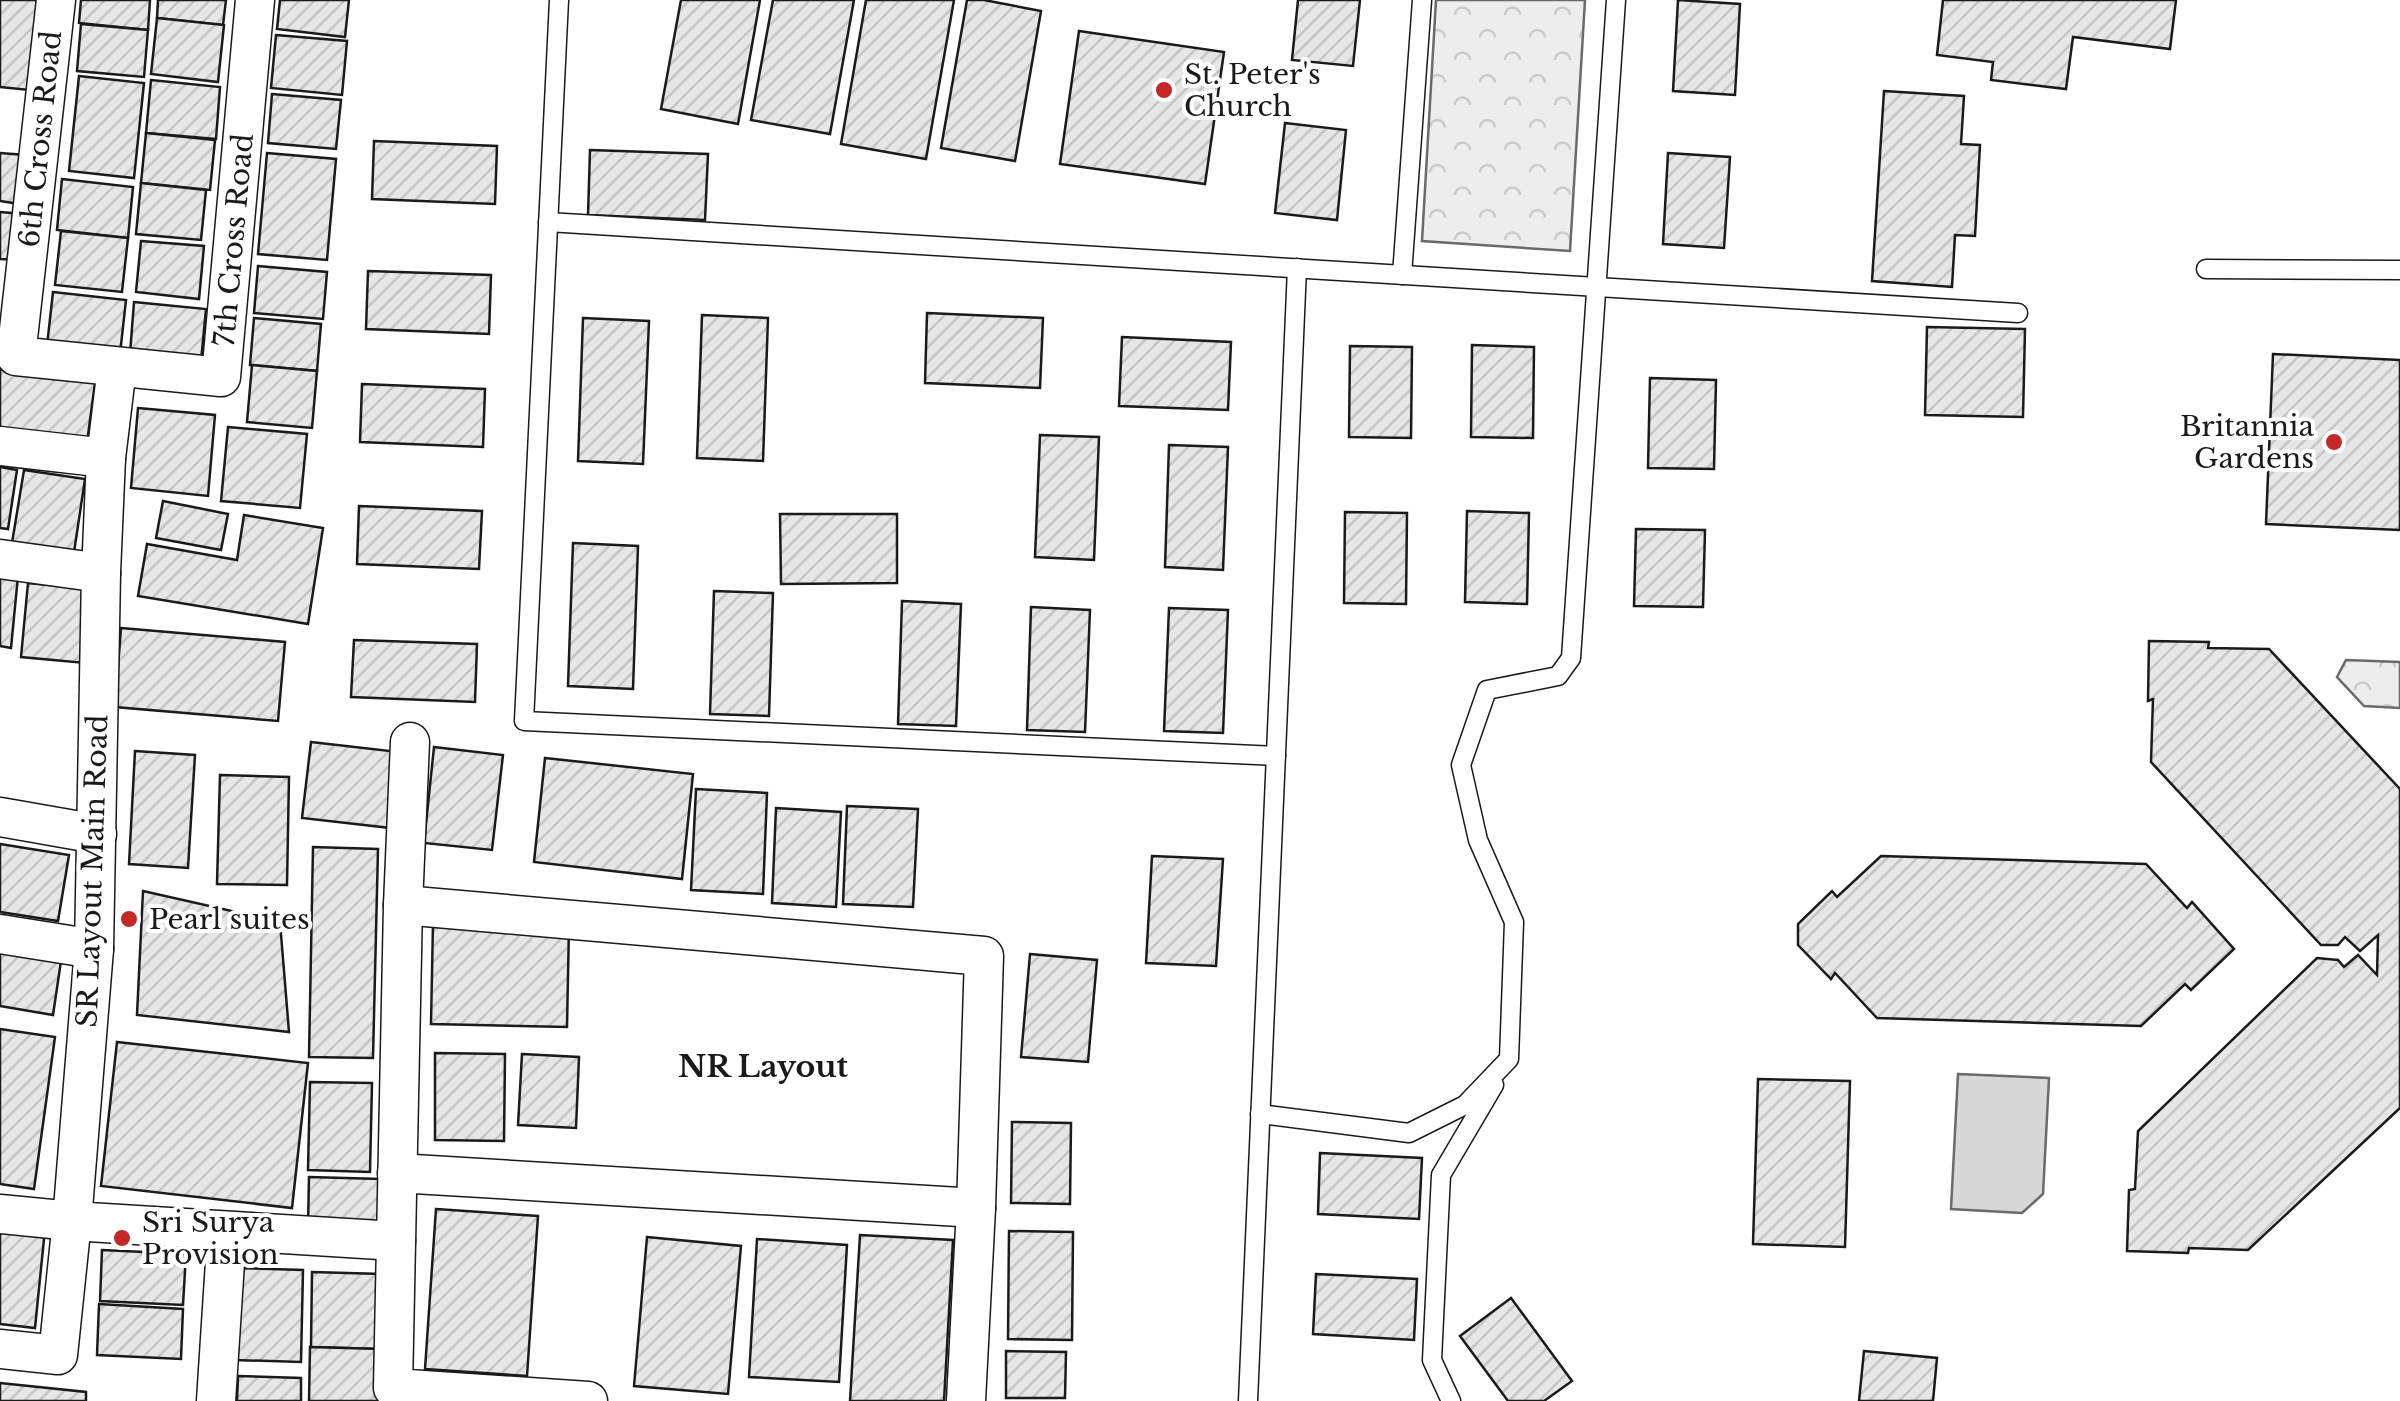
<svg xmlns="http://www.w3.org/2000/svg" width="2400" height="1401" viewBox="0 0 2400 1401" font-family="'Libre Baskerville',serif">
  <style>
    .park { fill: url(#park-crowns); stroke: #6a6a6a; stroke-width: 2.5 }
    .water { fill: #d7d7d7; stroke: #6a6a6a; stroke-width: 2.5 }
    .building { fill: url(#building-hatch); stroke: #1a1a1a; stroke-width: 2.5 }
    .lines { fill: none; stroke-linecap: round; stroke-linejoin: round }
    .service-casing { stroke: #1a1a1a; stroke-width: 21 }
    .minor-casing { stroke: #1a1a1a; stroke-width: 41 }
    .service { stroke: #fff; stroke-width: 18 }
    .minor { stroke: #fff; stroke-width: 38 }
    .poi-dot { fill: #c62828; stroke: #fff; stroke-width: 4 }
    .labels { text-anchor: middle; stroke-width: 8; stroke-linejoin: round; paint-order: stroke }
    .poi-label { font-size: 28px; fill: #1a1a1a; stroke: #fff; text-anchor: start }
    .street-label { font-size: 28px; fill: #1a1a1a; stroke: #fff }
    .neighbourhood-label { font-size: 30px; font-weight: bold; fill: #1a1a1a; stroke: #fff }
  </style>
  <defs>
    <pattern id="park-crowns" width="20" height="18" patternUnits="userSpaceOnUse" patternTransform="scale(2.5)"><rect width="20" height="18" fill="#ededed"/><path d="M2 6a3 3 0 1 1 6 0M12 15a3 3 0 1 1 6 0" fill="none" stroke="#cbcbcb"/></pattern>
    <pattern id="building-hatch" width="6" height="6" patternUnits="userSpaceOnUse" patternTransform="scale(2.5)"><rect width="6" height="6" fill="#e6e6e6"/><path d="M-1 1l2-2M0 6l6-6M5 7l2-2" fill="none" stroke="#c5c5c5"/></pattern>
  </defs>
  <rect width="100%" height="100%" fill="#fff"/>
  <g class="park">
    <polygon points="1436,0 1585,0 1570,251 1422,241"/>
    <polygon points="2346,660 2400,662 2400,708 2364,706 2337,677"/>
  </g>
  <polygon class="water" points="1958,1074 2049,1078 2043,1194 2022,1213 1951,1209"/>
  <g class="building">
    <polygon points="0,0 37,0 29,90 0,87"/>
    <polygon points="81,0 150,0 148,30 79,23"/>
    <polygon points="158,0 226,0 223,25 157,18"/>
    <polygon points="280,0 349,0 345,37 277,29"/>
    <polygon points="681,0 760,0 738,124 661,109"/>
    <polygon points="773,0 854,0 830,134 751,120"/>
    <polygon points="866,0 954,0 926,159 841,144"/>
    <polygon points="967,0 984,0 1041,11 1015,161 941,148"/>
    <polygon points="1298,0 1360,0 1353,66 1292,60"/>
    <polygon points="1678,0 1740,4 1735,95 1673,91"/>
    <polygon points="1943,0 2176,0 2170,49 2073,37 2066,89 1991,80 1993,62 1937,55"/>
    <polygon points="157,18 224,25 218,82 151,74"/>
    <polygon points="81,24 148,30 144,77 77,71"/>
    <polygon points="1079,31 1224,52 1205,184 1060,164"/>
    <polygon points="276,35 347,41 342,95 271,88"/>
    <polygon points="79,76 144,83 134,178 69,171"/>
    <polygon points="151,80 220,87 216,139 146,133"/>
    <polygon points="1884,91 1964,96 1961,144 1980,145 1975,236 1955,235 1952,287 1872,281"/>
    <polygon points="272,94 341,100 336,149 268,143"/>
    <polygon points="1285,123 1346,130 1337,220 1275,213"/>
    <polygon points="146,133 215,140 210,190 141,183"/>
    <polygon points="374,141 497,146 495,204 372,199"/>
    <polygon points="590,150 708,154 705,220 588,215"/>
    <polygon points="0,153 25,155 20,204 0,201"/>
    <polygon points="267,153 336,159 327,260 258,254"/>
    <polygon points="1668,153 1730,157 1724,248 1663,244"/>
    <polygon points="62,179 133,187 128,238 57,230"/>
    <polygon points="141,183 206,190 201,240 136,234"/>
    <polygon points="0,212 23,214 19,260 0,259"/>
    <polygon points="61,231 128,238 122,292 55,285"/>
    <polygon points="141,241 204,246 199,299 136,292"/>
    <polygon points="258,266 327,272 323,319 254,313"/>
    <polygon points="368,271 491,275 489,334 366,329"/>
    <polygon points="53,292 126,300 120,354 47,346"/>
    <polygon points="134,302 206,309 201,361 130,354"/>
    <polygon points="927,313 1043,318 1040,388 925,383"/>
    <polygon points="702,315 768,318 763,461 697,458"/>
    <polygon points="254,318 321,324 317,371 250,365"/>
    <polygon points="583,318 649,321 643,464 578,461"/>
    <polygon points="1927,327 2025,329 2023,417 1925,415"/>
    <polygon points="1122,337 1231,342 1228,410 1119,406"/>
    <polygon points="1472,345 1534,347 1533,438 1471,437"/>
    <polygon points="1350,346 1412,347 1411,438 1349,437"/>
    <polygon points="2273,354 2400,360 2400,530 2266,524"/>
    <polygon points="252,365 317,371 312,428 247,422"/>
    <polygon points="0,369 95,383 86,450 0,438"/>
    <polygon points="1650,378 1716,380 1714,469 1648,468"/>
    <polygon points="362,384 485,389 483,447 360,442"/>
    <polygon points="138,408 215,415 208,496 131,488"/>
    <polygon points="228,427 307,434 300,508 221,501"/>
    <polygon points="1040,435 1099,437 1094,560 1035,557"/>
    <polygon points="1169,445 1228,447 1223,570 1165,567"/>
    <polygon points="0,467 17,470 8,529 0,528"/>
    <polygon points="24,470 85,479 73,559 11,549"/>
    <polygon points="163,501 228,514 221,550 156,538"/>
    <polygon points="359,506 482,511 479,569 357,564"/>
    <polygon points="1467,511 1529,513 1527,604 1465,602"/>
    <polygon points="1345,512 1407,513 1406,604 1344,603"/>
    <polygon points="780,514 897,514 897,583 781,584"/>
    <polygon points="244,515 323,528 308,624 138,596 147,544 237,560"/>
    <polygon points="1636,529 1705,530 1703,607 1634,606"/>
    <polygon points="573,543 638,546 633,689 568,686"/>
    <polygon points="0,574 18,576 11,648 0,646"/>
    <polygon points="28,583 92,589 85,663 21,657"/>
    <polygon points="714,591 773,593 769,716 710,714"/>
    <polygon points="902,601 961,604 956,726 898,724"/>
    <polygon points="1031,607 1090,610 1085,732 1027,730"/>
    <polygon points="1169,608 1228,610 1223,733 1164,731"/>
    <polygon points="121,628 285,642 278,721 115,707"/>
    <polygon points="354,640 477,644 475,702 351,697"/>
    <polygon points="2149,641 2209,642 2208,648 2269,649 2400,789 2400,1108 2248,1250 2189,1248 2188,1253 2127,1251 2129,1190 2135,1189 2138,1131 2317,958 2338,960 2344,967 2358,955 2377,975 2378,935 2360,951 2345,937 2338,945 2321,945 2151,762 2153,699 2148,701"/>
    <polygon points="311,742 399,752 391,828 302,818"/>
    <polygon points="434,747 503,755 492,850 424,843"/>
    <polygon points="135,751 195,755 188,868 129,864"/>
    <polygon points="545,758 693,774 682,879 534,862"/>
    <polygon points="220,775 289,777 287,885 217,884"/>
    <polygon points="696,789 767,793 763,894 691,890"/>
    <polygon points="847,806 918,809 913,907 843,904"/>
    <polygon points="776,808 841,812 836,907 772,903"/>
    <polygon points="0,844 69,855 58,921 0,912"/>
    <polygon points="313,847 378,849 373,1058 309,1057"/>
    <polygon points="1152,856 1223,859 1216,966 1146,963"/>
    <polygon points="1881,856 2146,864 2187,908 2192,902 2234,949 2191,990 2185,984 2141,1026 1877,1018 1835,973 1831,979 1798,945 1798,924 1832,891 1837,897"/>
    <polygon points="143,891 280,922 289,1032 137,1015"/>
    <polygon points="433,923 569,926 567,1027 431,1024"/>
    <polygon points="0,951 61,961 53,1015 0,1006"/>
    <polygon points="1030,954 1097,960 1088,1062 1021,1057"/>
    <polygon points="0,1029 55,1037 34,1189 0,1184"/>
    <polygon points="117,1042 308,1063 292,1208 101,1186"/>
    <polygon points="435,1053 505,1054 504,1141 435,1140"/>
    <polygon points="522,1054 579,1057 576,1128 518,1125"/>
    <polygon points="1758,1079 1850,1081 1845,1247 1753,1244"/>
    <polygon points="310,1082 372,1083 370,1172 308,1170"/>
    <polygon points="1012,1122 1071,1123 1070,1204 1011,1203"/>
    <polygon points="1320,1153 1422,1158 1419,1219 1318,1214"/>
    <polygon points="309,1177 381,1179 380,1228 308,1226"/>
    <polygon points="436,1209 538,1216 527,1376 425,1369"/>
    <polygon points="0,1224 45,1229 35,1328 0,1324"/>
    <polygon points="1009,1231 1073,1232 1072,1340 1008,1339"/>
    <polygon points="860,1235 953,1240 944,1401 850,1401"/>
    <polygon points="647,1237 741,1246 728,1394 634,1386"/>
    <polygon points="757,1239 847,1245 839,1382 749,1377"/>
    <polygon points="102,1250 186,1254 183,1305 100,1301"/>
    <polygon points="236,1268 303,1270 301,1362 234,1360"/>
    <polygon points="312,1272 382,1274 380,1349 311,1347"/>
    <polygon points="1316,1274 1417,1279 1414,1340 1313,1334"/>
    <polygon points="1511,1298 1572,1381 1544,1401 1508,1401 1460,1336"/>
    <polygon points="99,1304 183,1309 181,1359 97,1355"/>
    <polygon points="310,1347 380,1349 379,1401 309,1401"/>
    <polygon points="1006,1351 1066,1352 1065,1398 1006,1398"/>
    <polygon points="1864,1351 1937,1358 1933,1401 1859,1401"/>
    <polygon points="238,1376 301,1378 301,1401 237,1401"/>
    <polygon points="0,1383 86,1392 86,1401 0,1401"/>
  </g>
  <g class="lines">
    <defs>
      <g id="service">
        <polyline points="559,0 524,721 1276,756"/>
        <polyline points="548,222 2018,313"/>
        <polyline points="2206,269 2400,270"/>
        <polyline points="1402,275 1422,0"/>
        <polyline points="1260,1114 1409,1133 1465,1105 1509,1059 1514,922 1478,840 1461,765 1487,690 1558,676 1571,658 1616,0"/>
        <polyline points="1248,1401 1297,268"/>
        <polyline points="1451,1401 1432,1360 1441,1175 1494,1085"/>
      </g>
      <g id="minor">
        <path id="s1" d="M56,0L16,356L221,377L255,0"/>
        <polyline points="117,367 106,458 101,573 94,949 72,1221 396,1241"/>
        <polyline points="0,446 106,458"/>
        <polyline points="0,559 101,573"/>
        <polyline points="410,742 403,905 393,1388 588,1401"/>
        <polyline points="0,817 97,834"/>
        <polyline points="403,905 984,956 976,1208 966,1401"/>
        <polyline points="0,934 94,949"/>
        <polyline points="397,1173 976,1208"/>
        <polyline points="0,1214 72,1221 58,1355 0,1349"/>
        <polyline points="216,1401 227,1231"/>
      </g>
    </defs>
    <use href="#service" class="service-casing"/>
    <use href="#minor" class="minor-casing"/>
    <use href="#service" class="service"/>
    <use href="#minor" class="minor"/>
  </g>
  <g class="poi-dot">
    <circle cx="1164" cy="90" r="10"/>
    <circle cx="2334" cy="442" r="10"/>
    <circle cx="129" cy="919" r="10"/>
    <circle cx="122" cy="1238" r="10"/>
  </g>
  <g class="labels">
    <g class="poi-label">
      <text x="1184" y="84">St. Peter's<tspan x="1184" dy="32">Church</tspan></text>
      <text x="2314" y="436" text-anchor="end">Britannia<tspan x="2314" dy="32">Gardens</tspan></text>
      <text x="149" y="929">Pearl suites</text>
      <text x="142" y="1232">Sri Surya<tspan x="142" dy="32">Provision</tspan></text>
    </g>
    <g class="street-label">
      <text transform="translate(40 139) rotate(-84)" y="10">6th Cross Road</text>
      <text dy="10" stroke="none"><textPath href="#s1" startOffset="702">7th Cross Road</textPath></text>
      <text transform="translate(92 871) rotate(-88)" y="10">SR Layout Main Road</text>
    </g>
    <g class="neighbourhood-label">
      <text x="763" y="1077">NR Layout</text>
    </g>
  </g>
</svg>
